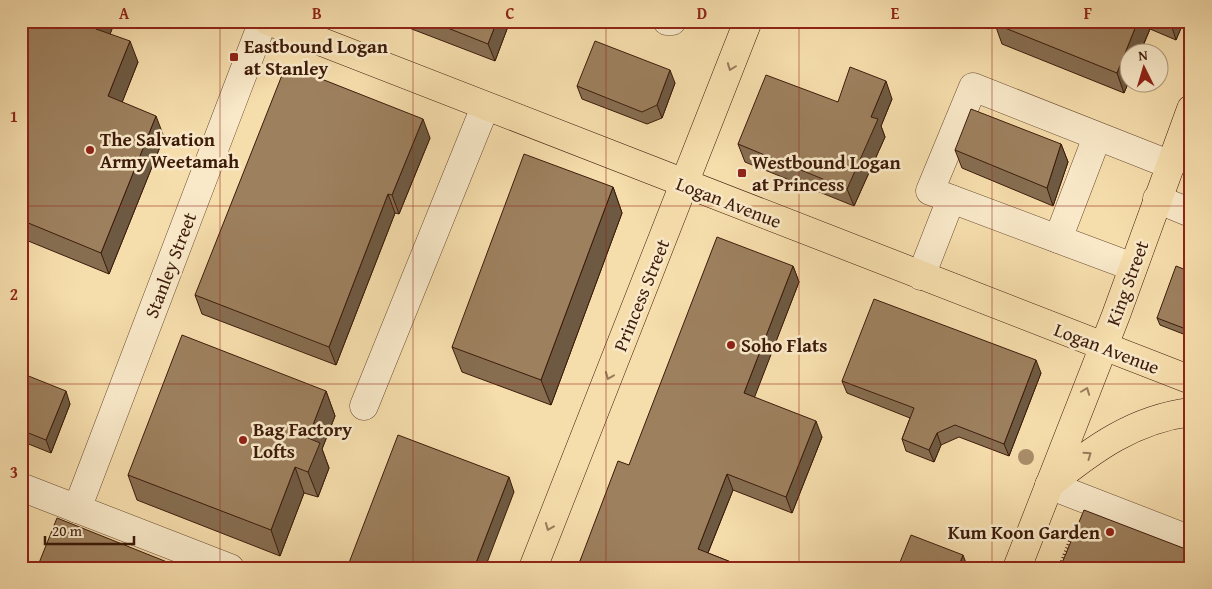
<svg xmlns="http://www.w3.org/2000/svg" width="1212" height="589" viewBox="0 0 1212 589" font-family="'Gentium Book Plus',serif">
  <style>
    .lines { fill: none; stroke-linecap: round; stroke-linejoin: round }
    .minor-casing { stroke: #6a4c32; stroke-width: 29 }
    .major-casing { stroke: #3c1b0a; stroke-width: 29 }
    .path { stroke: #3c1b0a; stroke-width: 3; stroke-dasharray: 1 2.5; stroke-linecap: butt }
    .minor { stroke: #f9e9c9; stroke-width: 28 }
    .major { stroke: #f6ddac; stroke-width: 28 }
    .tree { fill: #a98d69 }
    .wall { fill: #876e51; stroke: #3c1b0a }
    .shaded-wall { fill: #6e5a42; stroke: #3c1b0a }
    .building { fill: #9d805e; stroke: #3c1b0a }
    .oneway { stroke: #997c5b }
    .grid { fill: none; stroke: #8f2418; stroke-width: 1; stroke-opacity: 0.55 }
    .poi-dot { fill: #8f2418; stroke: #f9e9c9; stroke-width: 2 }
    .labels { text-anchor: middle; stroke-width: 5; stroke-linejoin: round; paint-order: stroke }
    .poi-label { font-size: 19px; font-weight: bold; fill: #3c1b0a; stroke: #f9e9c9; text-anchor: start }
    .street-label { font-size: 19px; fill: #3c1b0a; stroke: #f9e9c9 }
    .neatline { fill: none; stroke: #8f2418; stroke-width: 2 }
    .grid-label { font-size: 16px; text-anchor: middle; font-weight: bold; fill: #8f2418 }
  </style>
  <rect width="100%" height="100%" fill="#f6ddac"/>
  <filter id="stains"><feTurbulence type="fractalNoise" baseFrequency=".004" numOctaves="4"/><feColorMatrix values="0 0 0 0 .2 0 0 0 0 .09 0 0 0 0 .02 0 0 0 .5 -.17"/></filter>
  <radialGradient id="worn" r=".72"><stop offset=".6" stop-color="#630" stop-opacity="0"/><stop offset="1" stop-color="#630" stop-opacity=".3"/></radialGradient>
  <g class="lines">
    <defs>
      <g id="minor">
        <polyline points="667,21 672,21"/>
        <polyline points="1097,137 1058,239 930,191 973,87 1171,165"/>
        <polyline points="1157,199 1191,213"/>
        <polyline points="1058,239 1133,267"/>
        <polyline points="921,276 951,199"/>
        <polyline points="364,406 485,107"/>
        <polyline points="1049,485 1191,540"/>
        <polyline points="21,487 230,568"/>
        <polyline points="77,509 263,21"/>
      </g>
      <g id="major">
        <polyline points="268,21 1191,380"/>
        <path d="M1050,484C1093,449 1134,419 1191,412"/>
        <polyline points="533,568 748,21"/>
        <polyline points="1017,568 1116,315 1191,109"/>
      </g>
    </defs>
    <use href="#minor" class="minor-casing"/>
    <use href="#major" class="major-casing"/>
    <polyline class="path" points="1059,568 1075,526"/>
    <use href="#minor" class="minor"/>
    <use href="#major" class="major"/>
  </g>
  <circle class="tree" cx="1026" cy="457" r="8"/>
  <g class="wall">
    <polygon points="21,21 115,21 110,34 138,62 122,102 164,137 109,274 21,238"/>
    <polygon points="391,21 510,21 495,61"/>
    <polygon points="980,21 1184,21 1176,40 1150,29 1124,93 1002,44 996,27"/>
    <polygon points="675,83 662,118 647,124 582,99 577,86"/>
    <polygon points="892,99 881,126 885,137 854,206 745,162 738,144 838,102"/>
    <polygon points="430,138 399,214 395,213 336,365 202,314 195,295"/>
    <polygon points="1061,144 1068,162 1053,206 962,168 955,150"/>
    <polygon points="613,187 622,213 551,405 462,372 452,347"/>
    <polygon points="793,266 799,282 754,397 822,437 792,513 733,490 708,553 746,568 582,568 580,561 629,465"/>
    <polygon points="1191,272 1191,337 1160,325 1157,318"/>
    <polygon points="21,373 70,404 51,453 21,441"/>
    <polygon points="1041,373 1009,456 959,437 941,445 934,462 906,451 902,439 910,418 847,393 842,381"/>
    <polygon points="326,391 335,416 322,449 329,468 318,497 304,493 280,556 137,500 128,475"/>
  </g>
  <g class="shaded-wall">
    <polygon points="99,21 115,21 104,50 96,29"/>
    <polygon points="497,21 510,21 495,61 488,44"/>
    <polygon points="1138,21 1147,21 1150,29 1140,52 1130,52 1130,79 1124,93 1117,73"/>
    <polygon points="1170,21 1184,21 1176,40"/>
    <polygon points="130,41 138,62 116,118 108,96"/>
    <polygon points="670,70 675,83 662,118 657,105"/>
    <polygon points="886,81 892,99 881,126 885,137 854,206 847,189 871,117"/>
    <polygon points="156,116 164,137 109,274 101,253"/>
    <polygon points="423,119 430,138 399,214 392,195"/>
    <polygon points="1061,144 1068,162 1053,206 1047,188"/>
    <polygon points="613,187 622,213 551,405 541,380"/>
    <polygon points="388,194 395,213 336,365 329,347"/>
    <polygon points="793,266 799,282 750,409 744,393"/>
    <polygon points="1036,360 1041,373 1009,456 1004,444"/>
    <polygon points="66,391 70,404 51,453 46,440"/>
    <polygon points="326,391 335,416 322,449 329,468 318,497 308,472 308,438"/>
    <polygon points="816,421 822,437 792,513 786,497"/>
    <polygon points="937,433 941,445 934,462 929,450"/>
    <polygon points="295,467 304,493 280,556 271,530"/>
    <polygon points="727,474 733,490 703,565 698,549"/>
    <polygon points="509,477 514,492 485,568 474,568"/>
    <polygon points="963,555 968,568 958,568"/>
  </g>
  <g class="building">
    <polygon points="21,21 99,21 96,29 130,41 108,96 156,116 101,253 21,220"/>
    <polygon points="430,21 497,21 488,44"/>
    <polygon points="996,21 1138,21 1117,73 995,24"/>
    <polygon points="595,41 670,70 657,105 642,112 577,86"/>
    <polygon points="286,65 423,119 392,195 388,194 329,347 195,295"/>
    <polygon points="850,67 886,81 871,117 878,119 847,189 738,144 766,75 838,102"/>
    <polygon points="971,109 1061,144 1047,188 955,150"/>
    <polygon points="524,154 613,187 541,380 452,347"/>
    <polygon points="717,237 793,266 744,393 816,421 786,497 727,474 698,549 746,568 596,568 580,561 618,461 629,465"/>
    <polygon points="1176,266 1191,272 1191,331 1157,318"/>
    <polygon points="874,299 1036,360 1004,444 955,425 937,433 929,450 902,439 914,408 842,381"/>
    <polygon points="182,335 326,391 308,438 320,443 308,472 295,467 271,530 128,475"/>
    <polygon points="21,373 66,391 46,440 21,430"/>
    <polygon points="398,435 509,477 474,568 347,568"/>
    <polygon points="1084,510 1183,548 1191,548 1191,568 1060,568"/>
    <polygon points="57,518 182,568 37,568"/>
    <polygon points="911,535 963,555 958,568 900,568 898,567"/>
  </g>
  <defs><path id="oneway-chevron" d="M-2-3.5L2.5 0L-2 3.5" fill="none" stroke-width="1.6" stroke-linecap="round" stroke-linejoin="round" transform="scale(1.25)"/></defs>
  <g class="oneway">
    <use href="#oneway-chevron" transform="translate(731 67) rotate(111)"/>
    <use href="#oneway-chevron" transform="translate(609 376) rotate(112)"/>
    <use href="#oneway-chevron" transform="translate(1086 391) rotate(-69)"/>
    <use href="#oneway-chevron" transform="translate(1088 455) rotate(-35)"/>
    <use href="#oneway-chevron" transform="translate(549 527) rotate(112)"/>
  </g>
  <path class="grid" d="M220,21V568M413,21V568M606,21V568M799,21V568M992,21V568M21,206H1191M21,384H1191"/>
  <g class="poi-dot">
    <rect x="229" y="52" width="10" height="10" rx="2.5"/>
    <circle cx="90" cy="150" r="5"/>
    <rect x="737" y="168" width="10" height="10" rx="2.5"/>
    <circle cx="731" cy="345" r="5"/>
    <circle cx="243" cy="440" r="5"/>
    <circle cx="1110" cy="532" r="5"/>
  </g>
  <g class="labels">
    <g class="poi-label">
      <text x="244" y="53">Eastbound Logan<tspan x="244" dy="22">at Stanley</tspan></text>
      <text x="100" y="146">The Salvation<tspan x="100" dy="22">Army Weetamah</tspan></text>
      <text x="752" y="169">Westbound Logan<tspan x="752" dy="22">at Princess</tspan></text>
      <text x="741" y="352">Soho Flats</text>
      <text x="253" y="436">Bag Factory<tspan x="253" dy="22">Lofts</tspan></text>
      <text x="1100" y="539" text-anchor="end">Kum Koon Garden</text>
    </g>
    <g class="street-label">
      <text transform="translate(729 202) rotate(21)" y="7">Logan Avenue</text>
      <text transform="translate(170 265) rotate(-69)" y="7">Stanley Street</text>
      <text transform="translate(1127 283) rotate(-70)" y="7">King Street</text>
      <text transform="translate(641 295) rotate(-68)" y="7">Princess Street</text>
      <text transform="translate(1107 348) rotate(21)" y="7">Logan Avenue</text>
    </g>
  </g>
  <rect width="1212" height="589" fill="none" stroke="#f6ddac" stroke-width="55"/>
  <g transform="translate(1144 68) rotate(355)"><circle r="24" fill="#f9e9c9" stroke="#ad977d"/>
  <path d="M0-4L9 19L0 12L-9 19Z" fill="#8f2418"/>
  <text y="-8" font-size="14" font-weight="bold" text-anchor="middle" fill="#3c1b0a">N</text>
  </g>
  <path d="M45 536v8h89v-8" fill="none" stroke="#3c1b0a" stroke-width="2.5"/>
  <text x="52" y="536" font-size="15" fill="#3c1b0a" stroke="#f9e9c9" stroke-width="4" paint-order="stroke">20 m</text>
  <rect x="28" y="28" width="1156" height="534" class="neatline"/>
  <g class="grid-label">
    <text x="124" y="19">A</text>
    <text x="317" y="19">B</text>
    <text x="510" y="19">C</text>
    <text x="702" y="19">D</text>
    <text x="895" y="19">E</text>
    <text x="1088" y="19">F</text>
    <text x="14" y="122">1</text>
    <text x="14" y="300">2</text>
    <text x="14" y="478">3</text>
  </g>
  <rect width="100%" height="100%" filter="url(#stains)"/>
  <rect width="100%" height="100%" fill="url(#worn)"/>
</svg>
